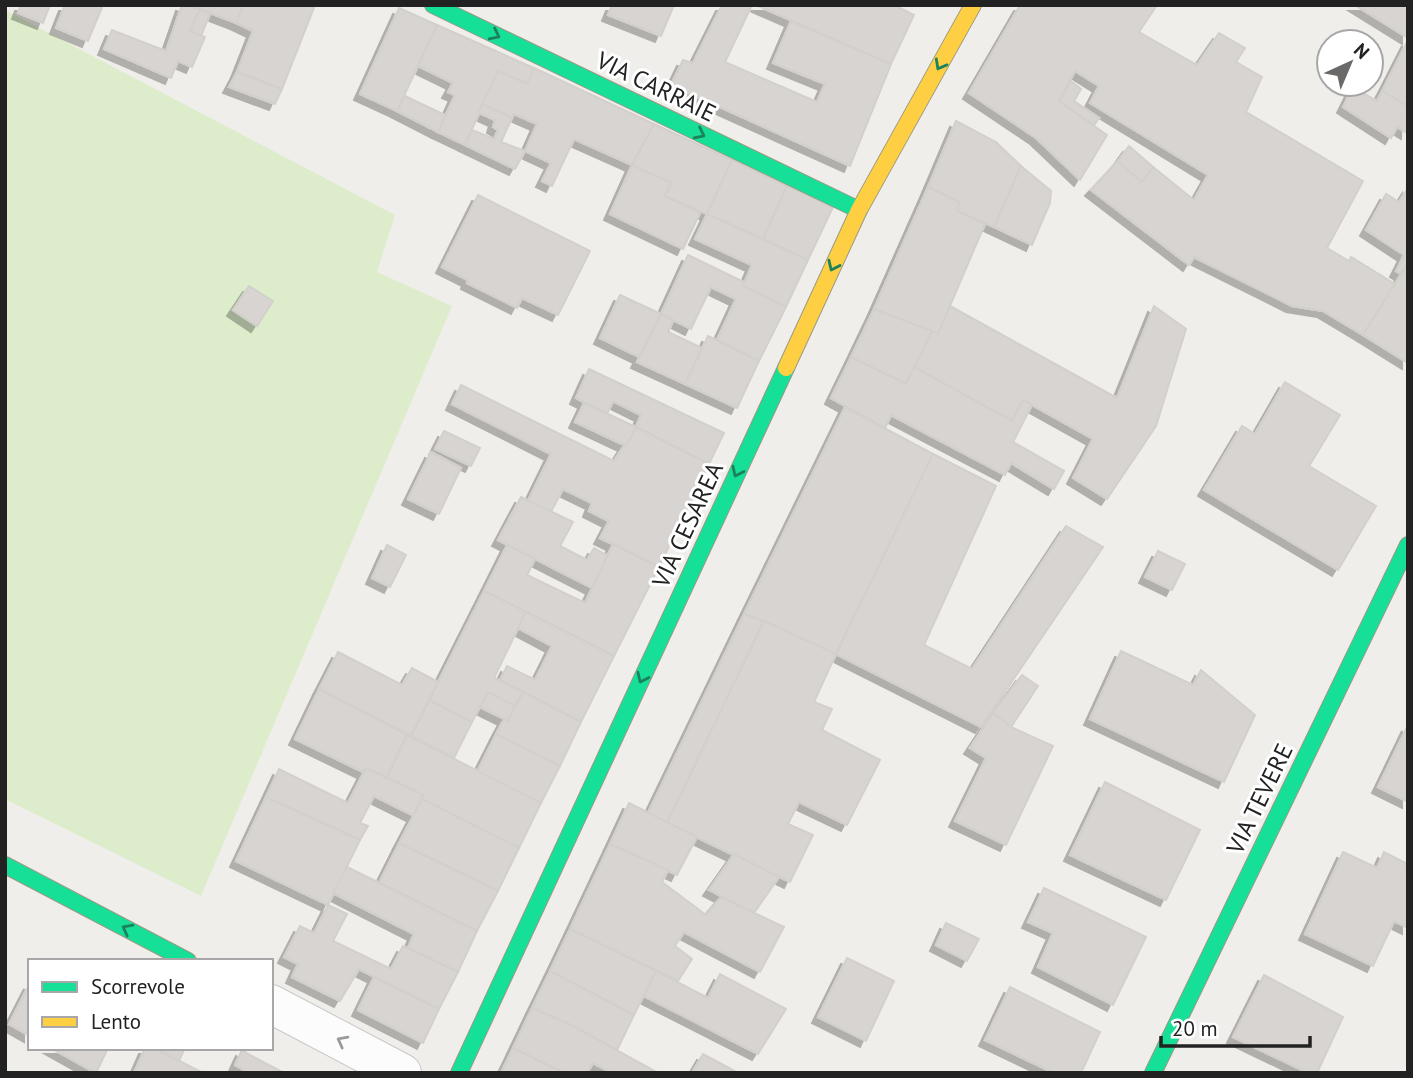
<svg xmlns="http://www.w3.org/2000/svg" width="1413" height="1078" viewBox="0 0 1413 1078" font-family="'PT Sans',sans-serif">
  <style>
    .grass { fill: #ddeccb }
    .building { fill: #d7d4d2; stroke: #d3d0cc; stroke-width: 2; filter: url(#shadow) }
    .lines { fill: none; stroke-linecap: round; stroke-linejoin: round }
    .street-casing { stroke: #c9c8c7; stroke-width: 40 }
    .fast-casing { stroke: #999a82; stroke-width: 18 }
    .slow-casing { stroke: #999a82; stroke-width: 18 }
    .street { stroke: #fdfcfc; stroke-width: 38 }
    .fast { stroke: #16e098; stroke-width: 16 }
    .slow { stroke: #ffcf43; stroke-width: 16 }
    .oneway { stroke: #1c815d }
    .oneway2 { stroke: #9a9a9a }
    .labels { text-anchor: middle; stroke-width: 6; stroke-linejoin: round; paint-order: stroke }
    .street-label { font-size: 24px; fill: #222; stroke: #fff }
  </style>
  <defs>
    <filter id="shadow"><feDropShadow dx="-6" dy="6" stdDeviation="0" flood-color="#0004"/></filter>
  </defs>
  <rect width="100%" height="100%" fill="#f0eeeb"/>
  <polygon class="grass" points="5,10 395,215 377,272 452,306 201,896 5,799"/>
  <g class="building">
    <polygon points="21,5 50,5 43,23 18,13"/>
    <polygon points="65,5 103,5 88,41 56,28"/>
    <polygon points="182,5 200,9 190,31 205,37 192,67 178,61 171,78 104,49 112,30 166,51"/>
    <polygon points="189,5 244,5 236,23"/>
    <polygon points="244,5 315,5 282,89 237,72 253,31 236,23"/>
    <polygon points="612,5 674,5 661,36 608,15"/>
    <polygon points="722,5 752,5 725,62 817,102 825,84 773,63 791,21 891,64 850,166 671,85 683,60 693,63"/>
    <polygon points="756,5 894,5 914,15 891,64"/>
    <polygon points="1020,5 1157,5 1139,32 1197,65 1219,33 1245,48 1236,62 1262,77 1246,112 1363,181 1327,248 1349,261 1351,257 1395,284 1363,335 1323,311 1292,306 1194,257 1189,265 1091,190 1118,161 1142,182 1153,167 1194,200 1208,175 1090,103 1099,86 1075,71 1059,101 1107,135 1080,180 1036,138 969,93"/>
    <polygon points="1355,5 1408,5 1408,38"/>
    <polygon points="399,8 437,25 397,111 360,94"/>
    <polygon points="200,9 210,14 201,36 190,31"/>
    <polygon points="437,25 534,68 527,84 498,71 465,145 438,132 455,95 448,92 453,83 418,66"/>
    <polygon points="1408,40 1408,103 1406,105 1382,91"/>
    <polygon points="534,68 654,124 632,165 574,139 552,186 542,181 551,163 525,151 537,124 514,114 512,118 482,104 498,71 527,84"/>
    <polygon points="237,72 282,89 275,104 229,87"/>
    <polygon points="1071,81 1081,89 1074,101 1099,118 1094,125 1059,101"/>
    <polygon points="1353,87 1377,101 1382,91 1406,105 1408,103 1407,133 1397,127 1391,138 1343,107"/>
    <polygon points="405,96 445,115 438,132 397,111"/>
    <polygon points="482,104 512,118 501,142 525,151 515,169 465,145 472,130 494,139 498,130 493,127 495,120 479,113"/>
    <polygon points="956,121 996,142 1021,166 994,227 957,211 959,202 928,187"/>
    <polygon points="654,124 732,160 707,214 665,196 671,183 632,165"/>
    <polygon points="1129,146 1153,167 1142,182 1118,161"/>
    <polygon points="732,160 787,186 763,239 707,214"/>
    <polygon points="632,165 671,183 665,196 700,213 683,249 610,214"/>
    <polygon points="1021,166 1051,191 1050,203 1032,245 994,227"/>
    <polygon points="787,186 833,207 808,260 763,239"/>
    <polygon points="928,187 959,202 957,211 985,224 938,334 874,309"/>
    <polygon points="1408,188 1408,263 1401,274 1396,271 1404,255 1366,230 1386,194 1399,202"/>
    <polygon points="478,195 590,251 558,315 522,298 517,308 467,283 468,280 442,267"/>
    <polygon points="707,214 808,260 786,307 743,286 752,265 695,239"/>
    <polygon points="688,255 744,282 743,286 786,307 759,361 717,340 736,299 711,287 691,329 661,314"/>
    <polygon points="1408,263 1408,363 1363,335"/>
    <polygon points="249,286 273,301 257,326 233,310"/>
    <polygon points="620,295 661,314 639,357 600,338"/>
    <polygon points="950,306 1117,398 1154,306 1186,329 1156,426 1107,499 1073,478 1093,439 1023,400 1012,421 914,367 932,331 938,334"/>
    <polygon points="874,309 932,331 906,384 851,357"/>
    <polygon points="661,314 673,321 668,332 702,348 685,384 637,362"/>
    <polygon points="708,336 759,361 737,408 685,384"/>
    <polygon points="851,357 906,384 914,367 1012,421 1023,400 1032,405 1013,442 1064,471 1054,489 1011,463 1005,475 891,415 885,428 831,398"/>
    <polygon points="589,369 724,433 709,464 636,427 641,415 613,401 607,414 576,398"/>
    <polygon points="1285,382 1340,415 1309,466 1376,506 1338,570 1204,490 1242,426 1255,434"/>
    <polygon points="461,385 614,461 636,427 709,464 659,567 600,538 609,521 589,511 592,503 563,489 551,512 528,501 551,454 452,404"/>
    <polygon points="584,403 636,427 626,446 575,422"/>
    <polygon points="845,407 933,454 836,654 744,614"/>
    <polygon points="444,431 480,448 471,466 435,449"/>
    <polygon points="431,452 461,468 439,514 408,499"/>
    <polygon points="933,454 996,486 924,645 972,669 1066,526 1103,547 981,727 836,654"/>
    <polygon points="521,497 573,522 560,546 587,560 594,548 608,556 592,588 498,540"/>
    <polygon points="613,544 659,567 614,656 484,591 507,545 535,559 527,575 585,603"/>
    <polygon points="387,545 406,555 390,587 372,578"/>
    <polygon points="1158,551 1185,564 1172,590 1145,577"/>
    <polygon points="484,591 526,612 494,678 523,692 515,706 488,692 472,722 429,700"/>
    <polygon points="526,612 614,656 581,722 500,680 507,666 535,680 552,646 518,628"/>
    <polygon points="744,614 764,621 667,823 648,813"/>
    <polygon points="764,621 836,654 814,702 832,709 822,730 880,760 847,825 799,802 788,824 813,835 790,882 667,823"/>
    <polygon points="1121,651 1193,685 1201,670 1255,715 1224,782 1090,719"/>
    <polygon points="338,652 402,685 412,668 438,682 411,736 319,689"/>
    <polygon points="1022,675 1038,686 1011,727 993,713"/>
    <polygon points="319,689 407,735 387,777 366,768 363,772 295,739"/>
    <polygon points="488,692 515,706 508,721 480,707"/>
    <polygon points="523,692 581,722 560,766 496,734 504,719 508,721"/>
    <polygon points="429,700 472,722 454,758 411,736"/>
    <polygon points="993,713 1011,727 1053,746 1006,845 955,821 986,758 970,748"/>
    <polygon points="1408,725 1408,802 1378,787"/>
    <polygon points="496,734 560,766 541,803 477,772"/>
    <polygon points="407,735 541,803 519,848 422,799 423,795 387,777"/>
    <polygon points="366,768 423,795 414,816 374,796 360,823 368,826 360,840 266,797 279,769 348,803"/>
    <polygon points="1105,782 1200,830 1166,900 1070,855"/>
    <polygon points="266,797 360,840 328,905 236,861"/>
    <polygon points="422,799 519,848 498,891 399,843"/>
    <polygon points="629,803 697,837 677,875 610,844"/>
    <polygon points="399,843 498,891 477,931 379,883"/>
    <polygon points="610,844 668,870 662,882 706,915 721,897 784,927 760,972 684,932 675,946 692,959 678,981 570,929"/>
    <polygon points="1343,852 1377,868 1384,852 1408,864 1408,928 1394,921 1373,966 1305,934"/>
    <polygon points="734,854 779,877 754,913 709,890"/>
    <polygon points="347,867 477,931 458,972 408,948 414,934 333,893"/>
    <polygon points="1044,888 1146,937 1113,1005 1038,967 1053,933 1028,922"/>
    <polygon points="328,905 347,914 333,941 391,969 403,946 458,972 439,1009 359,969 340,1001 292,977 298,964 284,957 300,926 314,933"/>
    <polygon points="946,923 979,939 967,961 936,945"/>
    <polygon points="570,929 656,971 634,1015 550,971"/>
    <polygon points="847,958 894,981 866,1041 818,1017"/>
    <polygon points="550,971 634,1015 617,1050 571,1025 532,1008"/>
    <polygon points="656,971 708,998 720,974 786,1009 758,1054 644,996"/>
    <polygon points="1264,975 1343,1017 1317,1073 1308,1073 1233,1037"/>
    <polygon points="374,977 439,1009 423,1043 358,1010"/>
    <polygon points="30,983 30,1036 9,1024"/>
    <polygon points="1010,987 1100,1032 1081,1073 1054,1073 985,1040"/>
    <polygon points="532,1008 571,1025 658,1073 612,1073 593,1063 587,1073 564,1073 513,1048"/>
    <polygon points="51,1048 108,1048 96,1073"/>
    <polygon points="145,1048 154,1048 203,1073 134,1073"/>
    <polygon points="154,1048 185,1048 179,1061"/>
    <polygon points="513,1048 564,1073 501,1073"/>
    <polygon points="242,1050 250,1055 284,1073 249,1073 235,1065"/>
    <polygon points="703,1054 738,1073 692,1073"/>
  </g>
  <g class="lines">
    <defs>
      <polyline id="street" points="271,1004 402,1073"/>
      <g id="fast">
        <polyline points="433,5 859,210"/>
        <polyline points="5,865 188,961"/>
        <polyline points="459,1073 786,368"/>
        <polyline points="1153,1073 1408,545"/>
      </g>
      <polyline id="slow" points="786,368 859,210 973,5"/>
    </defs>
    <use href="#street" class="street-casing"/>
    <use href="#fast" class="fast-casing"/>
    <use href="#slow" class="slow-casing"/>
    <use href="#street" class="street"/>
    <use href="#fast" class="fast"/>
    <use href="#slow" class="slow"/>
  </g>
  <defs><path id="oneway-chevron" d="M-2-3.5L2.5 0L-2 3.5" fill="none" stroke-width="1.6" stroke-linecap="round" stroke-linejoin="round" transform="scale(1.75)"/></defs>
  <g class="oneway">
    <use href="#oneway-chevron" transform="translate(495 35) rotate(26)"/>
    <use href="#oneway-chevron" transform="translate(940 65) rotate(119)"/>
    <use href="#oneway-chevron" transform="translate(700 134) rotate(26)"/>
    <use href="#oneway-chevron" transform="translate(833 266) rotate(115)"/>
    <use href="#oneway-chevron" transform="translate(737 472) rotate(115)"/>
    <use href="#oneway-chevron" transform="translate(642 678) rotate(115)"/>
    <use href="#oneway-chevron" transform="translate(127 929) rotate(-152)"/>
  </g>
  <use class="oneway2" href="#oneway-chevron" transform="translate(342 1041) rotate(-152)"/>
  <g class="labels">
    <g class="street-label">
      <text transform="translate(656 87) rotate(26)" y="8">VIA CARRAIE</text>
      <text transform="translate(688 525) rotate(-65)" y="8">VIA CESAREA</text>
      <text transform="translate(1260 799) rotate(-64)" y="8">VIA TEVERE</text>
    </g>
  </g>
  <rect width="1413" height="1078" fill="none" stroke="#222222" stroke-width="14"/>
  <rect x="28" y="959" width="245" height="91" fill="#ffffff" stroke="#a7a7a7" stroke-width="2"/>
  <rect x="42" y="982" width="35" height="10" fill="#16e098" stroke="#a7a7a7" stroke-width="2"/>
  <text x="91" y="994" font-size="21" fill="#222222">Scorrevole</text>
  <rect x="42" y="1017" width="35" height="10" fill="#ffcf43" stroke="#a7a7a7" stroke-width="2"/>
  <text x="91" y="1029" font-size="21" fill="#222222">Lento</text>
  <g transform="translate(1350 63) rotate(44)"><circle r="33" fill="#ffffff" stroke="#a7a7a7" stroke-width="2"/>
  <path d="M0-5L12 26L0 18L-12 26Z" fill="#6a6968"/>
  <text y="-10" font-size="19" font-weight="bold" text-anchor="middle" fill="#222222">N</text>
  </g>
  <path d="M1161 1036v10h149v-10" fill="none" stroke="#222222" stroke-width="3.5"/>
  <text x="1172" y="1036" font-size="21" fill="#222222" stroke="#ffffff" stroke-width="5" paint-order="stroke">20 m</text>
</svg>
